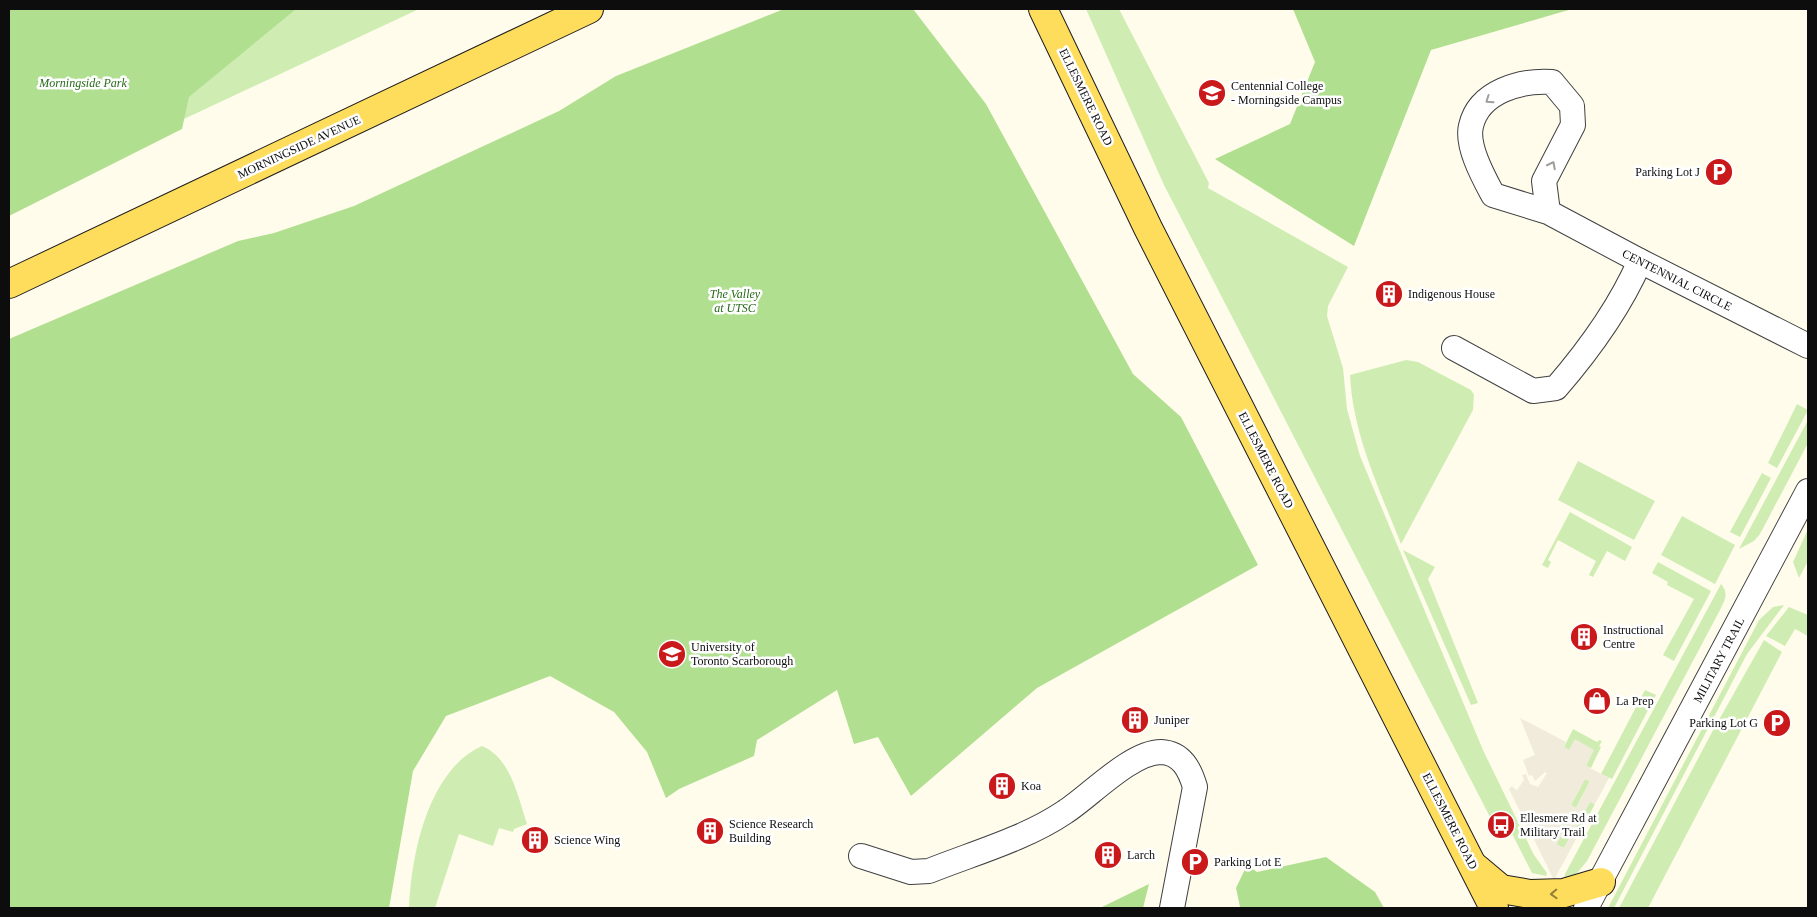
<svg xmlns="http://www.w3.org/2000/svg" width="1817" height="917" viewBox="0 0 1817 917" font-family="'Times New Roman',serif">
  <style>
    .green { fill: #cfedb3 }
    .forest { fill: #b1df90 }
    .plaza { fill: #f0ebdb; fill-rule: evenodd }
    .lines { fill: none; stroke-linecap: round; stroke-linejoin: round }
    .minor-casing { stroke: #404040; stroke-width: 26 }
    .major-casing { stroke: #1e1e1e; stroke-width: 30 }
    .minor { stroke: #fff; stroke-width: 24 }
    .major { stroke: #ffdd5c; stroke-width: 28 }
    .oneway { stroke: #9e9e9e }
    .oneway2 { stroke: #927f38 }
    .labels { text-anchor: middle; stroke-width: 5; stroke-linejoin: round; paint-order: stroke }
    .park-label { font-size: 12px; font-style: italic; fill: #266a18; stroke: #fff }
    .poi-label { font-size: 12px; fill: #0d0d0d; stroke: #fff; text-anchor: start }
    .street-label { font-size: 12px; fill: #0d0d0d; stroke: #fff }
  </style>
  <rect width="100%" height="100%" fill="#fffcec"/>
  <g class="green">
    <polygon points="9,9 419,9 9,201"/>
    <polygon points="1086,9 1119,9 1209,183 1208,188 1348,267 1328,306 1327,316 1343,368 1347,409 1360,456 1483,750 1534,855 1547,873 1546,876 1532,873 1501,812 1490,817 1164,185"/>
    <path d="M1406,360L1418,362L1471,390L1474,395L1473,410L1401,544C1379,488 1353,435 1350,375Z"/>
    <polygon points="1797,404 1808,410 1777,468 1768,463"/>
    <polygon points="1808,420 1808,443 1760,534 1754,541 1739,549"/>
    <polygon points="1578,461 1655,501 1634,540 1558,500"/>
    <polygon points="1762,473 1771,478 1740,537 1730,532"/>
    <polygon points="1570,512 1632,547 1625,561 1607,551 1593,577 1589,575 1596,561 1558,540 1548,560 1551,562 1548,568 1542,565"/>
    <polygon points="1682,516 1735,545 1715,584 1661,555"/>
    <polygon points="1808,529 1808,561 1799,578 1793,562"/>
    <polygon points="1403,550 1435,567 1428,579 1478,703 1471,705"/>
    <polygon points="1658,562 1711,591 1674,661 1663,655 1694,599 1667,585 1668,582 1652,573"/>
    <path d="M1721,584C1729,593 1725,600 1720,610L1587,861L1577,873L1564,880L1565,874Z"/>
    <polygon points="1784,605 1747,654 1614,908 1608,908 1759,620 1773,607"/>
    <polygon points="1789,607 1808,615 1808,636 1795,629 1785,646 1766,636"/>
    <polygon points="1764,640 1782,652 1648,908 1619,908 1711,734"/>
    <polygon points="1645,690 1656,695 1612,779 1601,774"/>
    <polygon points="1573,729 1597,742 1599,740 1602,741 1599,746 1601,747 1591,768 1586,766 1593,750 1569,750 1564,747"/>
    <path d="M482,746C511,758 518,797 527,824L514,829L513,832L499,828L493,846L459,834L435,908H409C411,855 428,770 482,746Z"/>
    <polygon points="1585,779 1590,781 1576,808 1571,805"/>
    <polygon points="1590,802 1595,804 1581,830 1576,827"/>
    <polygon points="1567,824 1575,828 1564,848 1556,845"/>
  </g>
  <g class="forest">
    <polygon points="9,9 296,9 189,97 182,129 9,216"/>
    <polygon points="784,9 913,9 986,104 1133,374 1181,417 1258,565 1037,688 911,796 878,737 854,744 837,690 757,740 754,756 679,789 666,798 647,752 614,712 550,676 446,716 413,771 389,908 9,908 9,339 238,241 274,233 354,206 559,111 616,76"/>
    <polygon points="1293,9 1572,9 1431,50 1354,246 1215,159 1290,124 1315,62"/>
    <polygon points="1326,857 1375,892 1384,908 1240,907 1236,888 1247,865 1257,872"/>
    <polygon points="1149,884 1143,908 1100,908"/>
  </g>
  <path class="plaza" d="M1520,718L1566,742L1564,747L1569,750L1575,739L1594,750L1586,766L1609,778L1595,804L1590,802L1576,827L1581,830L1554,880L1509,789L1514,784L1512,787L1517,790L1524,780L1522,775L1526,774L1530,784L1538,787L1547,773L1545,772L1535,781L1532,775L1529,776L1523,760L1535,755ZM1585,779L1590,782L1576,808L1571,805ZM1567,824L1575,828L1564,848L1557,844Z"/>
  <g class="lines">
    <defs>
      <g id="minor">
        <path d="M1548,212L1544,181L1573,125L1572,106L1552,82C1521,80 1479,91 1471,126C1466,146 1484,178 1493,195L1548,212L1640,261L1808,346"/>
        <path d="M1454,348L1533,391L1556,388C1588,351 1620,307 1640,261"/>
        <path d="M861,856L911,872L929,871C974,853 1025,839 1065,812C1090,796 1131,752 1161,752C1182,753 1190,770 1195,787L1172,908"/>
        <polyline points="1586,908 1808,491"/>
      </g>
      <g id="major">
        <polyline points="1043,9 1148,228 1494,908"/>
        <polyline points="9,284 589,9"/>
        <polyline points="1476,868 1501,889 1530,894 1564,893 1601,882"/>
      </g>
    </defs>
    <use href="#minor" class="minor-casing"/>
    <use href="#major" class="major-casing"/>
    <use href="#minor" class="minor"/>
    <use href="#major" class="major"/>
  </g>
  <defs><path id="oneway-chevron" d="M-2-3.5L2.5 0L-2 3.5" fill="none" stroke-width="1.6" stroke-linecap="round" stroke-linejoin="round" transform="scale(1.25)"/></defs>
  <g class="oneway">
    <use href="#oneway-chevron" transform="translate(1489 100) rotate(145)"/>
    <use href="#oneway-chevron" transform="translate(1552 165) rotate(-63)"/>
  </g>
  <use class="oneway2" href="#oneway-chevron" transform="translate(1554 894) rotate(178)"/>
  <defs>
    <symbol id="university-disc" viewBox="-11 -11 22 22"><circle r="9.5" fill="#c9191b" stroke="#fff"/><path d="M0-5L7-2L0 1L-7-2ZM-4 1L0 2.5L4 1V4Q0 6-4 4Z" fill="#fff"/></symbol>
    <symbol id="parking-disc" viewBox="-11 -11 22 22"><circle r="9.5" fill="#c9191b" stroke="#fff"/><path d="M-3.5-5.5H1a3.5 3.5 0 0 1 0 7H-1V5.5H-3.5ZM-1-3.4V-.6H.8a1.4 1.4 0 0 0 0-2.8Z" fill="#fff"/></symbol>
    <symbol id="building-disc" viewBox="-11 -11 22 22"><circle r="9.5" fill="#c9191b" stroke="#fff"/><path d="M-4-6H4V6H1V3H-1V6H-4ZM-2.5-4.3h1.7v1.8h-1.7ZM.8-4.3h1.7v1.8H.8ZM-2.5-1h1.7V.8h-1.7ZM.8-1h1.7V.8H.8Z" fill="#fff"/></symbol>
    <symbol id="shop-disc" viewBox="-11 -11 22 22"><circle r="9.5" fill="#c9191b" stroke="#fff"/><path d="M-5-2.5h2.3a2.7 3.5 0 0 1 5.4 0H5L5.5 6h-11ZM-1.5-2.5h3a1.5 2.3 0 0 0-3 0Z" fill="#fff"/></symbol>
    <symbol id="bus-disc" viewBox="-11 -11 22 22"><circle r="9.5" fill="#c9191b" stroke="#fff"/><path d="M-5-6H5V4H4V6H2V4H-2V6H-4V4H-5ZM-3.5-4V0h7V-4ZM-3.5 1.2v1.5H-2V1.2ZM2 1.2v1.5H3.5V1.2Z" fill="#fff"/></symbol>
  </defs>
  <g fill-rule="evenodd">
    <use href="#university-disc" x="1196" y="77" width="32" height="32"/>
    <use href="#parking-disc" x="1703" y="156" width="32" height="32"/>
    <use href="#building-disc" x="1373" y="278" width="32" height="32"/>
    <use href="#building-disc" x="1568" y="621" width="32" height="32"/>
    <use href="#university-disc" x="656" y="638" width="32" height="32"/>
    <use href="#shop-disc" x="1581" y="685" width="32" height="32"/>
    <use href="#building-disc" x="1119" y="704" width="32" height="32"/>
    <use href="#parking-disc" x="1761" y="707" width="32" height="32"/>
    <use href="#building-disc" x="986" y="770" width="32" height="32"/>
    <use href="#bus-disc" x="1485" y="809" width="32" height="32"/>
    <use href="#building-disc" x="694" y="815" width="32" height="32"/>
    <use href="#building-disc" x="519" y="824" width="32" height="32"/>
    <use href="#building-disc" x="1092" y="839" width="32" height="32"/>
    <use href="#parking-disc" x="1179" y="846" width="32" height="32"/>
  </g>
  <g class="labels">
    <g class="park-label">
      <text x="83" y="87">Morningside Park</text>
      <text x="735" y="298">The Valley<tspan x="735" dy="14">at UTSC</tspan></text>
    </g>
    <g class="poi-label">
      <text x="1231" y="90">Centennial College<tspan x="1231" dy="14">- Morningside Campus</tspan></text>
      <text x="1700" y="176" text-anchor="end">Parking Lot J</text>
      <text x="1408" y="298">Indigenous House</text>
      <text x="1603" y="634">Instructional<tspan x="1603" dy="14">Centre</tspan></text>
      <text x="691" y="651">University of<tspan x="691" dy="14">Toronto Scarborough</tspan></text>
      <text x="1616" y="705">La Prep</text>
      <text x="1154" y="724">Juniper</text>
      <text x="1758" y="727" text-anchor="end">Parking Lot G</text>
      <text x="1021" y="790">Koa</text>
      <text x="1520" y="822">Ellesmere Rd at<tspan x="1520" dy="14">Military Trail</tspan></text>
      <text x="729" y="828">Science Research<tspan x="729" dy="14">Building</tspan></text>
      <text x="554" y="844">Science Wing</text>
      <text x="1127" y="859">Larch</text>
      <text x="1214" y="866">Parking Lot E</text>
    </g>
    <g class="street-label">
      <text transform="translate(1086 97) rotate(64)" y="4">ELLESMERE ROAD</text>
      <text transform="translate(299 147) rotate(-25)" y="4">MORNINGSIDE AVENUE</text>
      <text transform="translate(1677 280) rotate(27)" y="4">CENTENNIAL CIRCLE</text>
      <text transform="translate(1266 460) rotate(63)" y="4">ELLESMERE ROAD</text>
      <text transform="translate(1719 660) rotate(-62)" y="4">MILITARY TRAIL</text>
      <text transform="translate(1450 821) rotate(63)" y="4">ELLESMERE ROAD</text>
    </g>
  </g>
  <rect width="1817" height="917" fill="none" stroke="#0d0d0d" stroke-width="20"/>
</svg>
